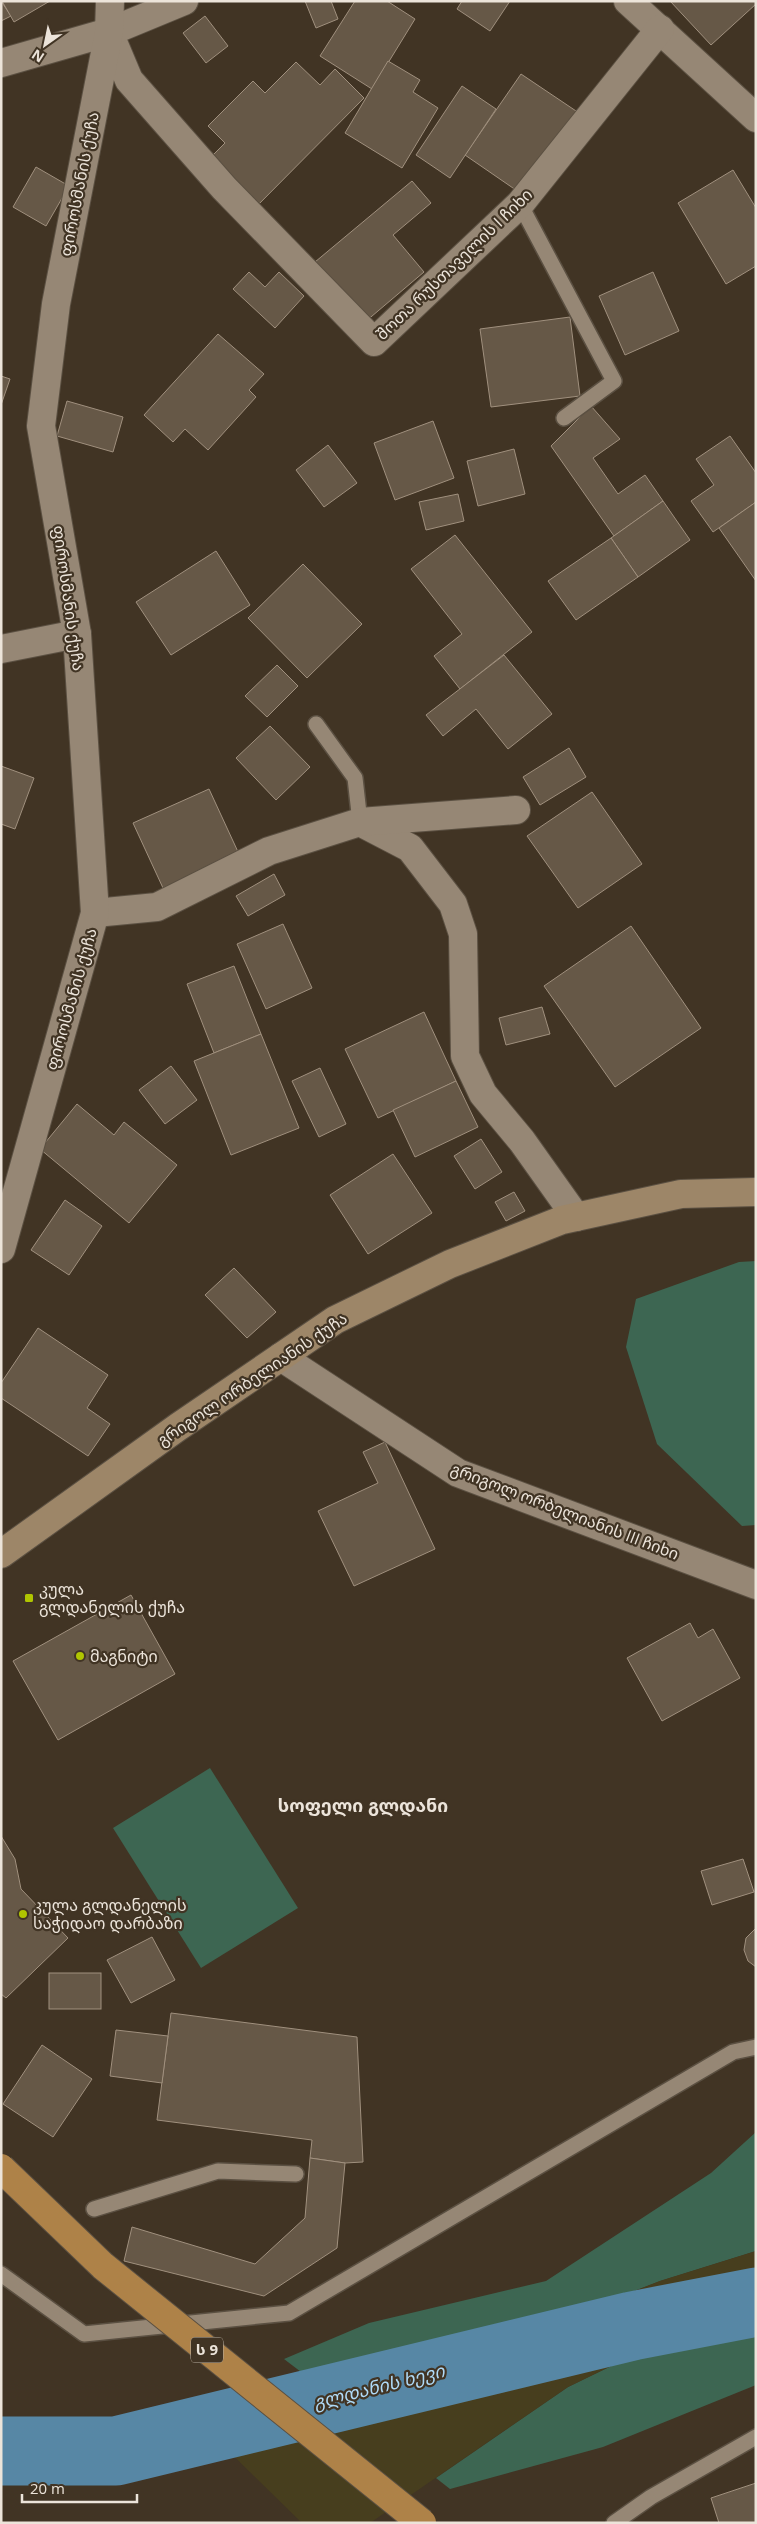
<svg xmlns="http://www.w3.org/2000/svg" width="757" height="2524" viewBox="0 0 757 2524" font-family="'Open Sans','Noto Sans Georgian',sans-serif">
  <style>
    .green { fill: #3d6652 }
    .sand { fill: #473e1e }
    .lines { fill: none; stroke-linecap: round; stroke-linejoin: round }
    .river { stroke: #5787a5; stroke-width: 69 }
    .building { fill: #665847; stroke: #a0907e }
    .lane-casing { stroke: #5b5042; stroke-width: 18 }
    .street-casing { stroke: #5b5042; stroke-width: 30 }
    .secondary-casing { stroke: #5b5042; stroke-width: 30 }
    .lane { stroke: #968775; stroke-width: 15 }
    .street { stroke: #968775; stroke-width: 28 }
    .secondary { stroke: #9d8668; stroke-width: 28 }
    .highway-bridge-casing { stroke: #5b5042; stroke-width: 30; stroke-linecap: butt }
    .highway-bridge { stroke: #ae8248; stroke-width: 28 }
    .poi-dot { fill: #b0c501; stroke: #413424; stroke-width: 2 }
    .labels { text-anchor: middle; stroke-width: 4.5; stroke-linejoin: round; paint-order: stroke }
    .shield { fill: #413424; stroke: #b9afa3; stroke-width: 1 }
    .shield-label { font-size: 15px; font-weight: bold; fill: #ece4da }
    .street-label { font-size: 16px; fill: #ece4da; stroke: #413424 }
    .poi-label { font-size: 16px; fill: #ece4da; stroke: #413424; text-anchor: start }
    .neighbourhood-label { font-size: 18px; font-weight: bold; fill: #ece4da; stroke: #413424 }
    .water-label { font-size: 18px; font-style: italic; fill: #afdaf7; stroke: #413424 }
  </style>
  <rect width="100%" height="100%" fill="#413424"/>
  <g class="green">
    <polygon points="756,1261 756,1525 742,1526 657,1444 626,1347 636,1299 739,1262"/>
    <polygon points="210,1768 298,1908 201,1968 113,1828"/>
    <polygon points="756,2132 756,2251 660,2281 578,2313 322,2388 284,2359 369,2323 546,2281 711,2173"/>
    <polygon points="756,2326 756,2385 603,2447 450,2489 436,2478 568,2387 640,2352"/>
  </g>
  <polygon class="sand" points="756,2251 756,2326 640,2352 568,2387 370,2523 302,2523 201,2424 578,2313 660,2281"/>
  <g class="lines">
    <polyline class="river" points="1,2451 116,2451 632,2326 756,2302"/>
  </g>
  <g class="building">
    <polygon points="1,1 11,16 1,21"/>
    <polygon points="2,1 50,1 14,22"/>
    <polygon points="305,1 331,1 338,19 316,28"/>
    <polygon points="355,1 387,1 415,19 372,89 320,56"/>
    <polygon points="462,1 510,1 490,31 457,9"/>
    <polygon points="670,1 756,1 756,4 711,45"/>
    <polygon points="205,16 228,46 206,63 183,33"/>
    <polygon points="388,61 420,80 413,92 438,108 402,168 345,133"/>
    <polygon points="296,62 320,85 335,69 364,98 253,210 205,163 225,143 208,126 253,81 265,93"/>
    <polygon points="521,74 582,115 526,197 465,155"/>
    <polygon points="462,86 496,109 450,178 416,155"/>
    <polygon points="36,167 69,186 46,226 13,207"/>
    <polygon points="733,170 756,208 756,266 726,284 678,203"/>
    <polygon points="412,181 431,203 393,235 424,272 365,322 315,262"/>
    <polygon points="249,272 265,287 279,272 304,296 275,328 233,289"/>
    <polygon points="653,272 679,331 625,355 599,296"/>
    <polygon points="570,317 580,396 491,407 480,329"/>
    <polygon points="218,334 264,374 249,390 256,397 208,450 185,429 173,442 144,415"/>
    <polygon points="1,376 10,379 1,405"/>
    <polygon points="67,401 123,417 113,452 57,436"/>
    <polygon points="591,406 620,439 593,458 618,494 645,475 663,501 614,536 551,446"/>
    <polygon points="433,421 454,478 395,500 374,443"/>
    <polygon points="730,436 756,473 756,502 713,532 691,501 714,485 696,459"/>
    <polygon points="328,445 357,483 324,507 296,470"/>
    <polygon points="514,449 525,494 478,506 467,461"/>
    <polygon points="458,494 464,521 426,530 419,502"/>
    <polygon points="663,501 690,540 638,577 611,538"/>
    <polygon points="756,502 756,581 719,528"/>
    <polygon points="455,535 532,632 460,689 434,656 462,634 411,569"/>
    <polygon points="611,538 638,577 576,620 548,581"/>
    <polygon points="216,551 250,605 171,655 136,602"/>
    <polygon points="303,564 362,624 307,678 248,618"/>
    <polygon points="504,655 552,714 508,749 476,709 443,736 426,715"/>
    <polygon points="277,665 298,686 267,717 245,696"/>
    <polygon points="270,726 310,767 276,800 236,758"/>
    <polygon points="569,748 586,777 540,805 523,777"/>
    <polygon points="1,766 34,778 15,829 1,824"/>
    <polygon points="209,789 239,854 163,888 133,823"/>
    <polygon points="592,792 642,864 578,908 527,836"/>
    <polygon points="274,874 285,895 248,916 236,896"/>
    <polygon points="283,924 312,988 266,1009 237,944"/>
    <polygon points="631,926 701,1028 615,1087 544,986"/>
    <polygon points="234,966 261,1034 214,1053 187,984"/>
    <polygon points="542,1007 550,1034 506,1045 499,1018"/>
    <polygon points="424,1012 456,1081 378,1118 345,1049"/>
    <polygon points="261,1034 299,1128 231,1155 194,1061"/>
    <polygon points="171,1066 197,1100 165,1124 139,1090"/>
    <polygon points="320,1068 346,1124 319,1137 292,1081"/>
    <polygon points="456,1081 478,1127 415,1157 393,1110"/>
    <polygon points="77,1104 114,1135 124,1122 177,1165 129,1223 40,1149"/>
    <polygon points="481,1139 502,1172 475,1189 454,1156"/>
    <polygon points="393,1154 432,1213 368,1254 330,1195"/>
    <polygon points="514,1192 525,1211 506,1221 495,1202"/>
    <polygon points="65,1200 102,1226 69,1275 31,1250"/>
    <polygon points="234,1268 276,1312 247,1338 205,1295"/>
    <polygon points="38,1328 108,1375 87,1408 110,1424 88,1456 1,1398 1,1383"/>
    <polygon points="385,1442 435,1549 354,1586 318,1511 378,1483 363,1452"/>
    <polygon points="131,1595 175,1674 58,1740 13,1661"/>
    <polygon points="690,1623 698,1638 713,1629 740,1678 662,1721 627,1658"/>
    <polygon points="1,1836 15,1859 21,1889 68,1938 6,1998 1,1994"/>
    <polygon points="743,1859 754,1892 712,1905 701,1871"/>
    <polygon points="756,1928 756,1967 748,1961 744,1950 746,1938"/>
    <polygon points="152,1937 175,1980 131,2003 107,1960"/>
    <rect x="49" y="1973" width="52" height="36"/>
    <polygon points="171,2013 357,2037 363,2162 345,2163 310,2158 312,2140 157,2120"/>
    <polygon points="116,2030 168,2036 162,2083 110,2076"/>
    <polygon points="42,2045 92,2079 53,2137 3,2104"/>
    <polygon points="310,2158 345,2163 337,2248 264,2296 124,2261 132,2227 255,2264 305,2218"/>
    <polygon points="756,2483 756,2523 719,2523 711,2498"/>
  </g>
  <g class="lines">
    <defs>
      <g id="lane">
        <polyline points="520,204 614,381 564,418"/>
        <polyline points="316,724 355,778 360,822"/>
        <polyline points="94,2209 218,2171 296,2174"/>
        <polyline points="1,2274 84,2334 289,2313 733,2052 756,2047"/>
        <polyline points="614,2523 651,2497 756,2437"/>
      </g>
      <g id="street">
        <polyline points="628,1 756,118"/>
        <polyline points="108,30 129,80 224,188 374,342 520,204 660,29"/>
        <polyline points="1,63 109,32 184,1"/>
        <polyline points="1,649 77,634"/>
        <polyline points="360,822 410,848 453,904 463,934 465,1056 483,1094 522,1141 576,1217"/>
        <polyline points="95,913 157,907 269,851 360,822 516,810"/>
        <polyline points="1,1249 95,913 77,634 41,426 56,304 109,32 110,1"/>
        <polyline points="281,1357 458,1473 756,1585"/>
      </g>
      <polyline id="secondary" points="1,1554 178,1427 335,1320 450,1264 562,1220 681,1194 756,1192"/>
    </defs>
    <use href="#lane" class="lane-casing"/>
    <use href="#street" class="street-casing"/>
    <use href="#secondary" class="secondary-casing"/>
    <use href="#lane" class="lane"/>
    <use href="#street" class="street"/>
    <use href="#secondary" class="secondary"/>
    <defs>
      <polyline id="highway-bridge" points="1,2168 103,2266 422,2523"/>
    </defs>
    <use href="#highway-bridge" class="highway-bridge-casing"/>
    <use href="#highway-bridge" class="highway-bridge"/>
  </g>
  <g class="poi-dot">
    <rect x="24" y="1593" width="10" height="10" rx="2.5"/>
    <circle cx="80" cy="1656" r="5"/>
    <circle cx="23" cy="1914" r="5"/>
  </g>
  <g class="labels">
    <rect class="shield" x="191" y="2337.5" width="32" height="25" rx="4"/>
    <g class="shield-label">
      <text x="207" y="2355">ს 9</text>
    </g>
    <g class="street-label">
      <text transform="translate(79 184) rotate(-79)" y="6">ფიროსმანის ქუჩა</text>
      <text transform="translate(454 264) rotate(-44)" y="6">შოთა რუსთაველის I ჩიხი</text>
      <text transform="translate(69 598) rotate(82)" y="6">ფიროსმანის ქუჩა</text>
      <text transform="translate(71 999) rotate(-74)" y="6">ფიროსმანის ქუჩა</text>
      <text transform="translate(252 1379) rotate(-34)" y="6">გრიგოლ ორბელიანის ქუჩა</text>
      <text transform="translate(565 1511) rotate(21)" y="6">გრიგოლ ორბელიანის III ჩიხი</text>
    </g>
    <g class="poi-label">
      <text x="39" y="1595">კულა<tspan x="39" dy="18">გლდანელის ქუჩა</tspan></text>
      <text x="90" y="1662">მაგნიტი</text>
      <text x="33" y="1911">კულა გლდანელის<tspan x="33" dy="18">საჭიდაო დარბაზი</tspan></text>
    </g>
    <g class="neighbourhood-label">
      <text x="363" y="1812">სოფელი გლდანი</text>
    </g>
    <g class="water-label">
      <text transform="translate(379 2387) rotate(-14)" y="6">გლდანის ხევი</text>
    </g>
  </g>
  <rect width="757" height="2524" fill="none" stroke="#ece4da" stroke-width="5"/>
  <g transform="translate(45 45) rotate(213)" stroke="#413424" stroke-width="4" paint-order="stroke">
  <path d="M0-4L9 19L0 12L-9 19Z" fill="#ece4da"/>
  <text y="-8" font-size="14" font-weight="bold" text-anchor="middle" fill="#ece4da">N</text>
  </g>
  <path d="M22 2494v8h115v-8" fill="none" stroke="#ece4da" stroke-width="2.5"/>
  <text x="30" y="2494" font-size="15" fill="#ece4da" stroke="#413424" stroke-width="4" paint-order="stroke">20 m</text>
</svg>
